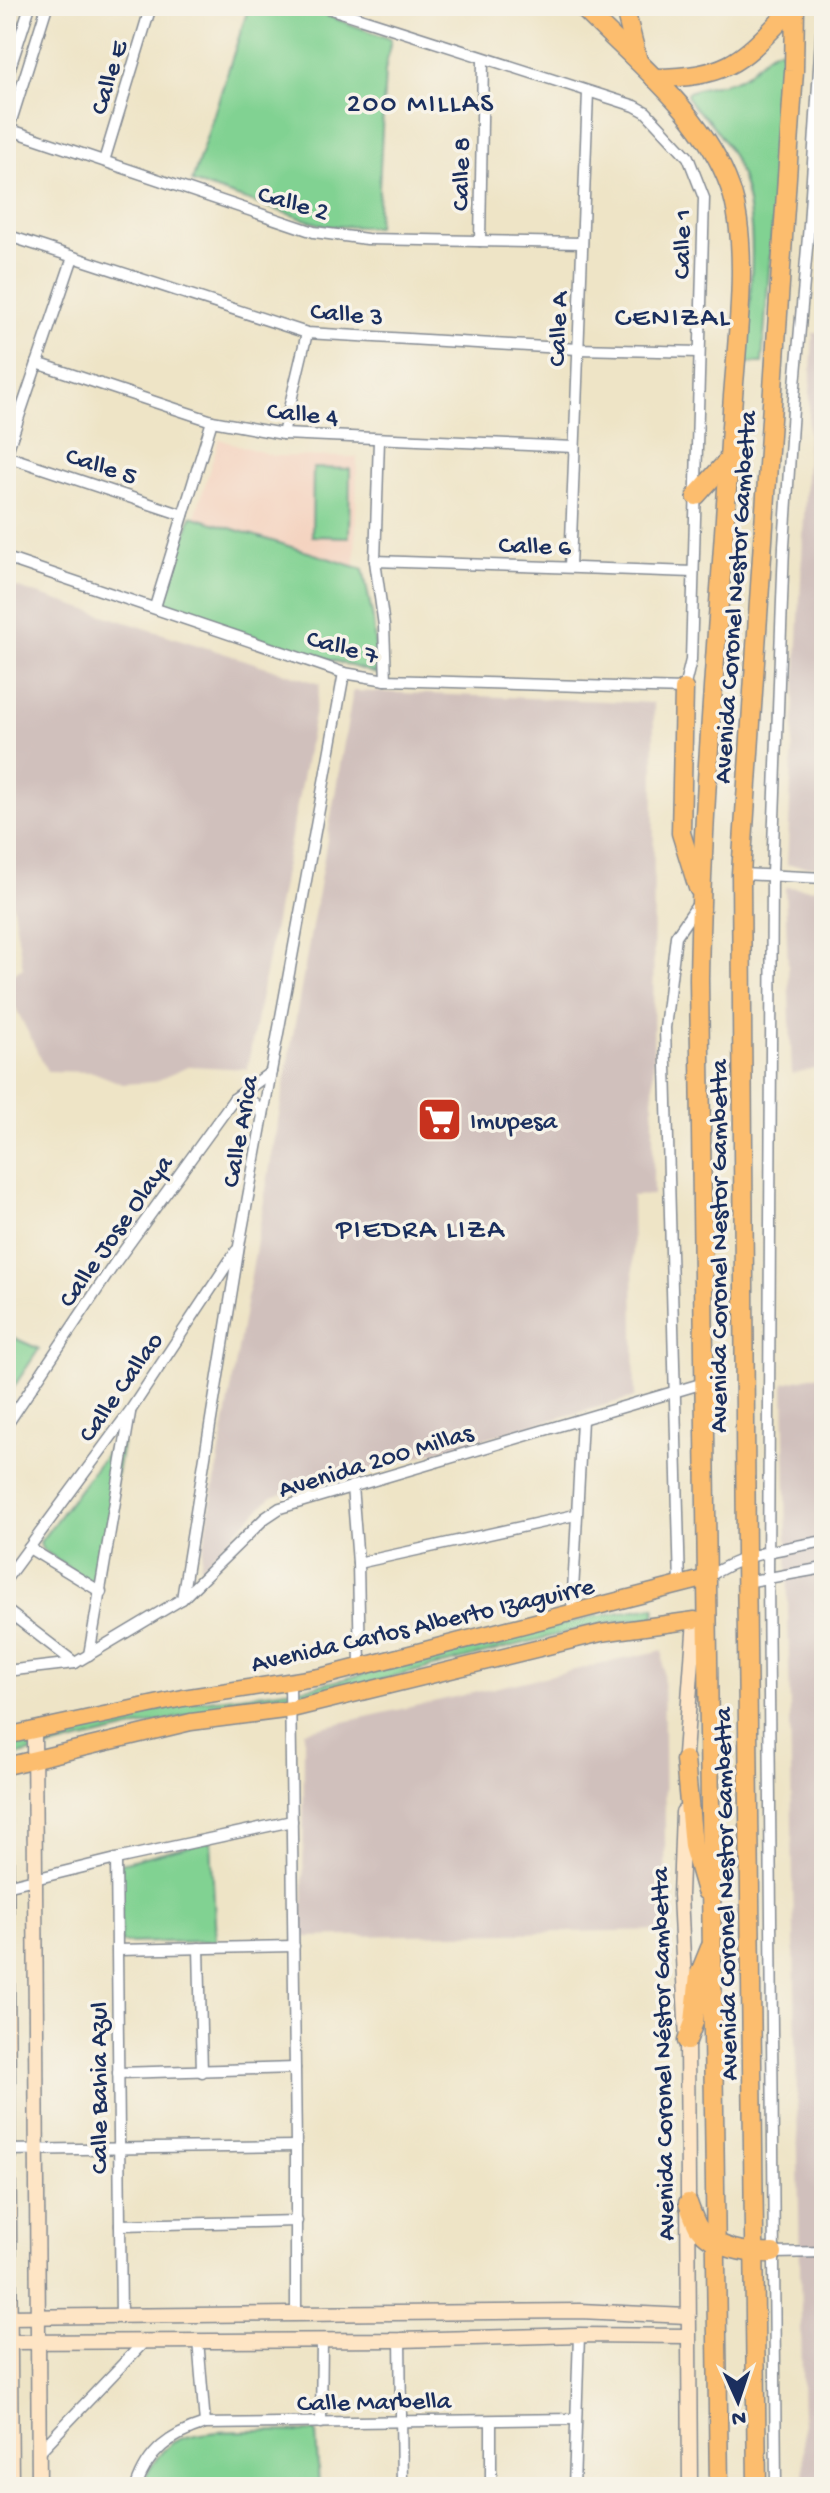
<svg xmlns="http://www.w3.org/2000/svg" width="830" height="2493" viewBox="0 0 830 2493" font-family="'Gochi Hand',sans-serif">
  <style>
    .built { fill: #f4d3c0 }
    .industrial { fill: #d0c0bc }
    .green { fill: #81d292; stroke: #4e8078; stroke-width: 2 }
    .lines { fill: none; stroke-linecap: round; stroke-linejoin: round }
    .street-casing { stroke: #848a92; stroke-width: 13 }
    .secondary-casing { stroke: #848a92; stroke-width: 17 }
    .primary-casing { stroke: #848a92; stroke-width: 19 }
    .highway-casing { stroke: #848a92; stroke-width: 21 }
    .street { stroke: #fff; stroke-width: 10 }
    .secondary { stroke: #fee5c5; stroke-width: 14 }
    .primary { stroke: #fcbd6e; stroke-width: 16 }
    .highway { stroke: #fcbd6e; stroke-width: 18 }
    .labels { text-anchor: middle; stroke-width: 7; stroke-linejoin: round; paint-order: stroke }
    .street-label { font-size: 26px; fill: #1b2f5e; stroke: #f7f3e8 }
    .poi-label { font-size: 26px; fill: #1b2f5e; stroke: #f7f3e8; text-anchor: start }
    .neighbourhood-label { font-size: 28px; letter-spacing: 2px; fill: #1b2f5e; stroke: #f7f3e8 }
  </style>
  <rect width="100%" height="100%" fill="#f7f3e8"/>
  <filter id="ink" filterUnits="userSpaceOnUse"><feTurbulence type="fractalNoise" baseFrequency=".0125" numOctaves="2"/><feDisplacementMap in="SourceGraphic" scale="16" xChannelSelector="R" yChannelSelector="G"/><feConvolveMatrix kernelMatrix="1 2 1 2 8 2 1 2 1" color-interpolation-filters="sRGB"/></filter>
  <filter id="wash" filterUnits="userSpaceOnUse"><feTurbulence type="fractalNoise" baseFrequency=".006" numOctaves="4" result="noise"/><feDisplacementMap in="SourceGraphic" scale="32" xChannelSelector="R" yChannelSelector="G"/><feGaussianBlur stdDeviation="1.8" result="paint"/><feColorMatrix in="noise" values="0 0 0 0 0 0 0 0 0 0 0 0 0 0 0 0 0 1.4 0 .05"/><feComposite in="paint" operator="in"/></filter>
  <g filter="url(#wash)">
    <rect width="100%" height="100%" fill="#eee4c6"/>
    <polygon class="built" points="219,439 274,456 357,457 355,567 195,517"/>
    <g class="industrial">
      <polygon points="813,333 824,333 824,867 787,865"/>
      <polygon points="6,584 320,684 247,1069 190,1066 154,1082 123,1084 93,1072 47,1071 6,988 6,978 23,968 6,866"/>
      <polygon points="353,691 654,703 653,1195 632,1196 635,1397 271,1497 200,1567"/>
      <polygon points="785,887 824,889 824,1066 792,1074"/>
      <polygon points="824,1374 824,2487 804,2487 784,1383"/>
      <polygon points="663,1650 666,1930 303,1937 304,1731"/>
    </g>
    <g class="green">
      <polygon points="249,6 300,6 391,39 385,71 377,227 325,226 192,182"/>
      <path d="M779,49L784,54L785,61L762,363H746C748,302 762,225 738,168C731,151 721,135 709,121C701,112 688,105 687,93C703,84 725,87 743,76C756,69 765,52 779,49Z"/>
      <polygon points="313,468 350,469 349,537 312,536"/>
      <polygon points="191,516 363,569 373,619 377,674 164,608"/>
      <polygon points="10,1336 39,1349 9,1394 6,1392 6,1342"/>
      <polygon points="118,1442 122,1444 98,1583 91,1583 42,1549 40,1542 114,1443"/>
      <polygon points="655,1607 655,1617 595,1625 315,1697 190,1715 6,1758 6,1744 185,1703 312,1687 596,1616"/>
      <polygon points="211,1840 216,1941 121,1943 121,1863"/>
      <path d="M316,2432L319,2487H142C147,2471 159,2451 174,2442C203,2426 281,2432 316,2432Z"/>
    </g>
  </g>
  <g filter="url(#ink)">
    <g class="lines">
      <defs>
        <g id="street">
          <polyline points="6,80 30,6"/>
          <polyline points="8,129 314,232 367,239 582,243"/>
          <polyline points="6,137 47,6"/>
          <polyline points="104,161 151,6"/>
          <polyline points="6,235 307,333 578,349 699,352"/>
          <polyline points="480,241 483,60"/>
          <polyline points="37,363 212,421 283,434 574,447"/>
          <polyline points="283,434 307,333"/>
          <polyline points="379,440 375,561 384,626 386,680"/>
          <polyline points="6,455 73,257"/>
          <polyline points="6,456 183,515"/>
          <polyline points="6,558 344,673 386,680 684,689 691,660 704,198 688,157 646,112 635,106 322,6"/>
          <polyline points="375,561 693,572"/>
          <polyline points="570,567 588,92"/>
          <polyline points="155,607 212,421"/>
          <polyline points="741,874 824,878"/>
          <polyline points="234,1099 254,1103 263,1114"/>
          <polyline points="6,1426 115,1263 234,1099 271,1072"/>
          <polyline points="352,1486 358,1563 360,1667"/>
          <polyline points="29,1548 101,1592"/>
          <polyline points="358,1563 575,1515"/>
          <path d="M707,1578C742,1553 783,1549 824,1541"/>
          <polyline points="6,1579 130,1411 236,1251"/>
          <polyline points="746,1582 824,1568"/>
          <polyline points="680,1587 665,1028 676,936 698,904"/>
          <polyline points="182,1599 239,1246 344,673"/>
          <polyline points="6,1610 75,1663"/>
          <polyline points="572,1611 582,1420"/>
          <polyline points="89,1655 130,1413"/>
          <polyline points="6,1671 75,1663 182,1599 265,1518 280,1508 704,1383"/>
          <polyline points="290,1683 296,2146 296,2315"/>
          <polyline points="116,1859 121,2318"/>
          <polyline points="6,1886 116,1859 292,1821"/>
          <polyline points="199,1948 202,2072"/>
          <polyline points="118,1950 294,1946"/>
          <polyline points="118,2073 295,2068"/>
          <polyline points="6,2150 296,2146"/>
          <polyline points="120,2225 297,2221"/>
          <polyline points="773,2253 824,2252"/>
          <polyline points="198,2340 205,2424"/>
          <polyline points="400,2340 402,2487"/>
          <polyline points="321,2423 322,2340"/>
          <polyline points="40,2451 143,2343"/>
          <path d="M136,2487C148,2451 170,2435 205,2424L575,2419"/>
          <polyline points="491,2487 491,2421"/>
          <polyline points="574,2487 579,2335"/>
          <polyline points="776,2487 768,1578 772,874 784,546 793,409 809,225 823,6"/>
        </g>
        <g id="secondary">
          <polyline points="34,1730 39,2487"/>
          <polyline points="684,1767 695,1620"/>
          <polyline points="683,1812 680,1895 687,2041 690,2487"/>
          <polyline points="6,1846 11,2487"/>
          <polyline points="6,2317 580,2311 687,2316"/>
          <polyline points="6,2342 400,2340 579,2335 688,2336"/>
        </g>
        <g id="primary">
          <polyline points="6,1736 183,1698 320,1677 707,1578"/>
          <polyline points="6,1766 191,1722 292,1709 601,1633 695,1620"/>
        </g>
        <g id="highway">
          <path d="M581,6C634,61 704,113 730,187C751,245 736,347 732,410C721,600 702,790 699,979L719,2487"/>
          <polyline points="624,6 638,61"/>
          <path d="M654,78C734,77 742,59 795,6"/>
          <polyline points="696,496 729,459"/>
          <polyline points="684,689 681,833 698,888"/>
          <polyline points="685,1760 693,1846 706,1891"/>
          <polyline points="687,2041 694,2022 699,1975 710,1948"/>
          <path d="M688,2203C691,2211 694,2220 698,2227C715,2249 747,2254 773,2253"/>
          <polyline points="757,2487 746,1557 741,874 794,71 795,6"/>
        </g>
      </defs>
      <use href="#street" class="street-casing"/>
      <use href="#secondary" class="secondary-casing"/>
      <use href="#primary" class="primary-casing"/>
      <use href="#highway" class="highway-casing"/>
      <use href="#street" class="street"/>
      <use href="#secondary" class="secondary"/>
      <use href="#primary" class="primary"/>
      <use href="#highway" class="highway"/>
    </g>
  </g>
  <defs>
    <symbol id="supermarket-square" viewBox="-11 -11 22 22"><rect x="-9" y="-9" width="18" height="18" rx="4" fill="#c8321e" stroke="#f7f3e8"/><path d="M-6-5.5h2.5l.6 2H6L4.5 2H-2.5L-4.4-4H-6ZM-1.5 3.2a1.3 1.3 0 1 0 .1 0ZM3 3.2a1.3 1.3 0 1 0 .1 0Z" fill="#fff"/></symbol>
  </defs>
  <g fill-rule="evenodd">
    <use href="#supermarket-square" x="414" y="1094" width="51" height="51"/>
  </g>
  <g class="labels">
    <g class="street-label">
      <text transform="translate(107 77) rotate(-73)" y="9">Calle E</text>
      <text transform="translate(459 174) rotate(-89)" y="9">Calle 8</text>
      <text transform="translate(294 201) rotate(16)" y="9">Calle 2</text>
      <text transform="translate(680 244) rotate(-89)" y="9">Calle 1</text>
      <text transform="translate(347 312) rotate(5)" y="9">Calle 3</text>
      <text transform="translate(556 329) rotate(-88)" y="9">Calle A</text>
      <text transform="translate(303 412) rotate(6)" y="9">Calle 4</text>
      <text transform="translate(102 464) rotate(18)" y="9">Calle 5</text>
      <text transform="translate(535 544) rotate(2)" y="9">Calle 6</text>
      <text transform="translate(733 597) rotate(-86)" y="9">Avenida Coronel Nestor Gambetta</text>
      <text transform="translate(343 645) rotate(15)" y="9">Calle 7</text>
      <text transform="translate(238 1131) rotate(-80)" y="9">Calle Arica</text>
      <text transform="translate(114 1230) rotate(-55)" y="9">Calle Jose Olaya</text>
      <text transform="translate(717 1246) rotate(-90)" y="9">Avenida Coronel Nestor Gambetta</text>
      <text transform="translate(119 1386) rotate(-55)" y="9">Calle Callao</text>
      <text transform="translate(375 1459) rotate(-17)" y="9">Avenida 200 Millas</text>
      <text transform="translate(422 1623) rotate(-13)" y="9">Avenida Carlos Alberto Izaguirre</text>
      <text transform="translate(724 1894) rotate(-91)" y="9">Avenida Coronel Nestor Gambetta</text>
      <text transform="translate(661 2054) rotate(-91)" y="9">Avenida Coronel Néstor Gambetta</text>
      <text transform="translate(97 2088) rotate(-90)" y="9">Calle Bahia Azul</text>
      <text transform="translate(374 2400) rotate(-1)" y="9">Calle Marbella</text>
    </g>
    <g class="poi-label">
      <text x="470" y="1128">Imupesa</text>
    </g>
    <g class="neighbourhood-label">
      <text x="421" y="111">200 MILLAS</text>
      <text x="673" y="325">CENIZAL</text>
      <text x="421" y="1237">PIEDRA LIZA</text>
    </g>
  </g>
  <rect width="830" height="2493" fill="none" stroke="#f7f3e8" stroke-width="32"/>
  <g transform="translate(738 2401) rotate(177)" stroke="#f7f3e8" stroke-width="6" paint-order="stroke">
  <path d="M0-6L14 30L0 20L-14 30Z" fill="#1b2f5e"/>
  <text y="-12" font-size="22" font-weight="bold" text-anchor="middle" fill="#1b2f5e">N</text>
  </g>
</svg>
